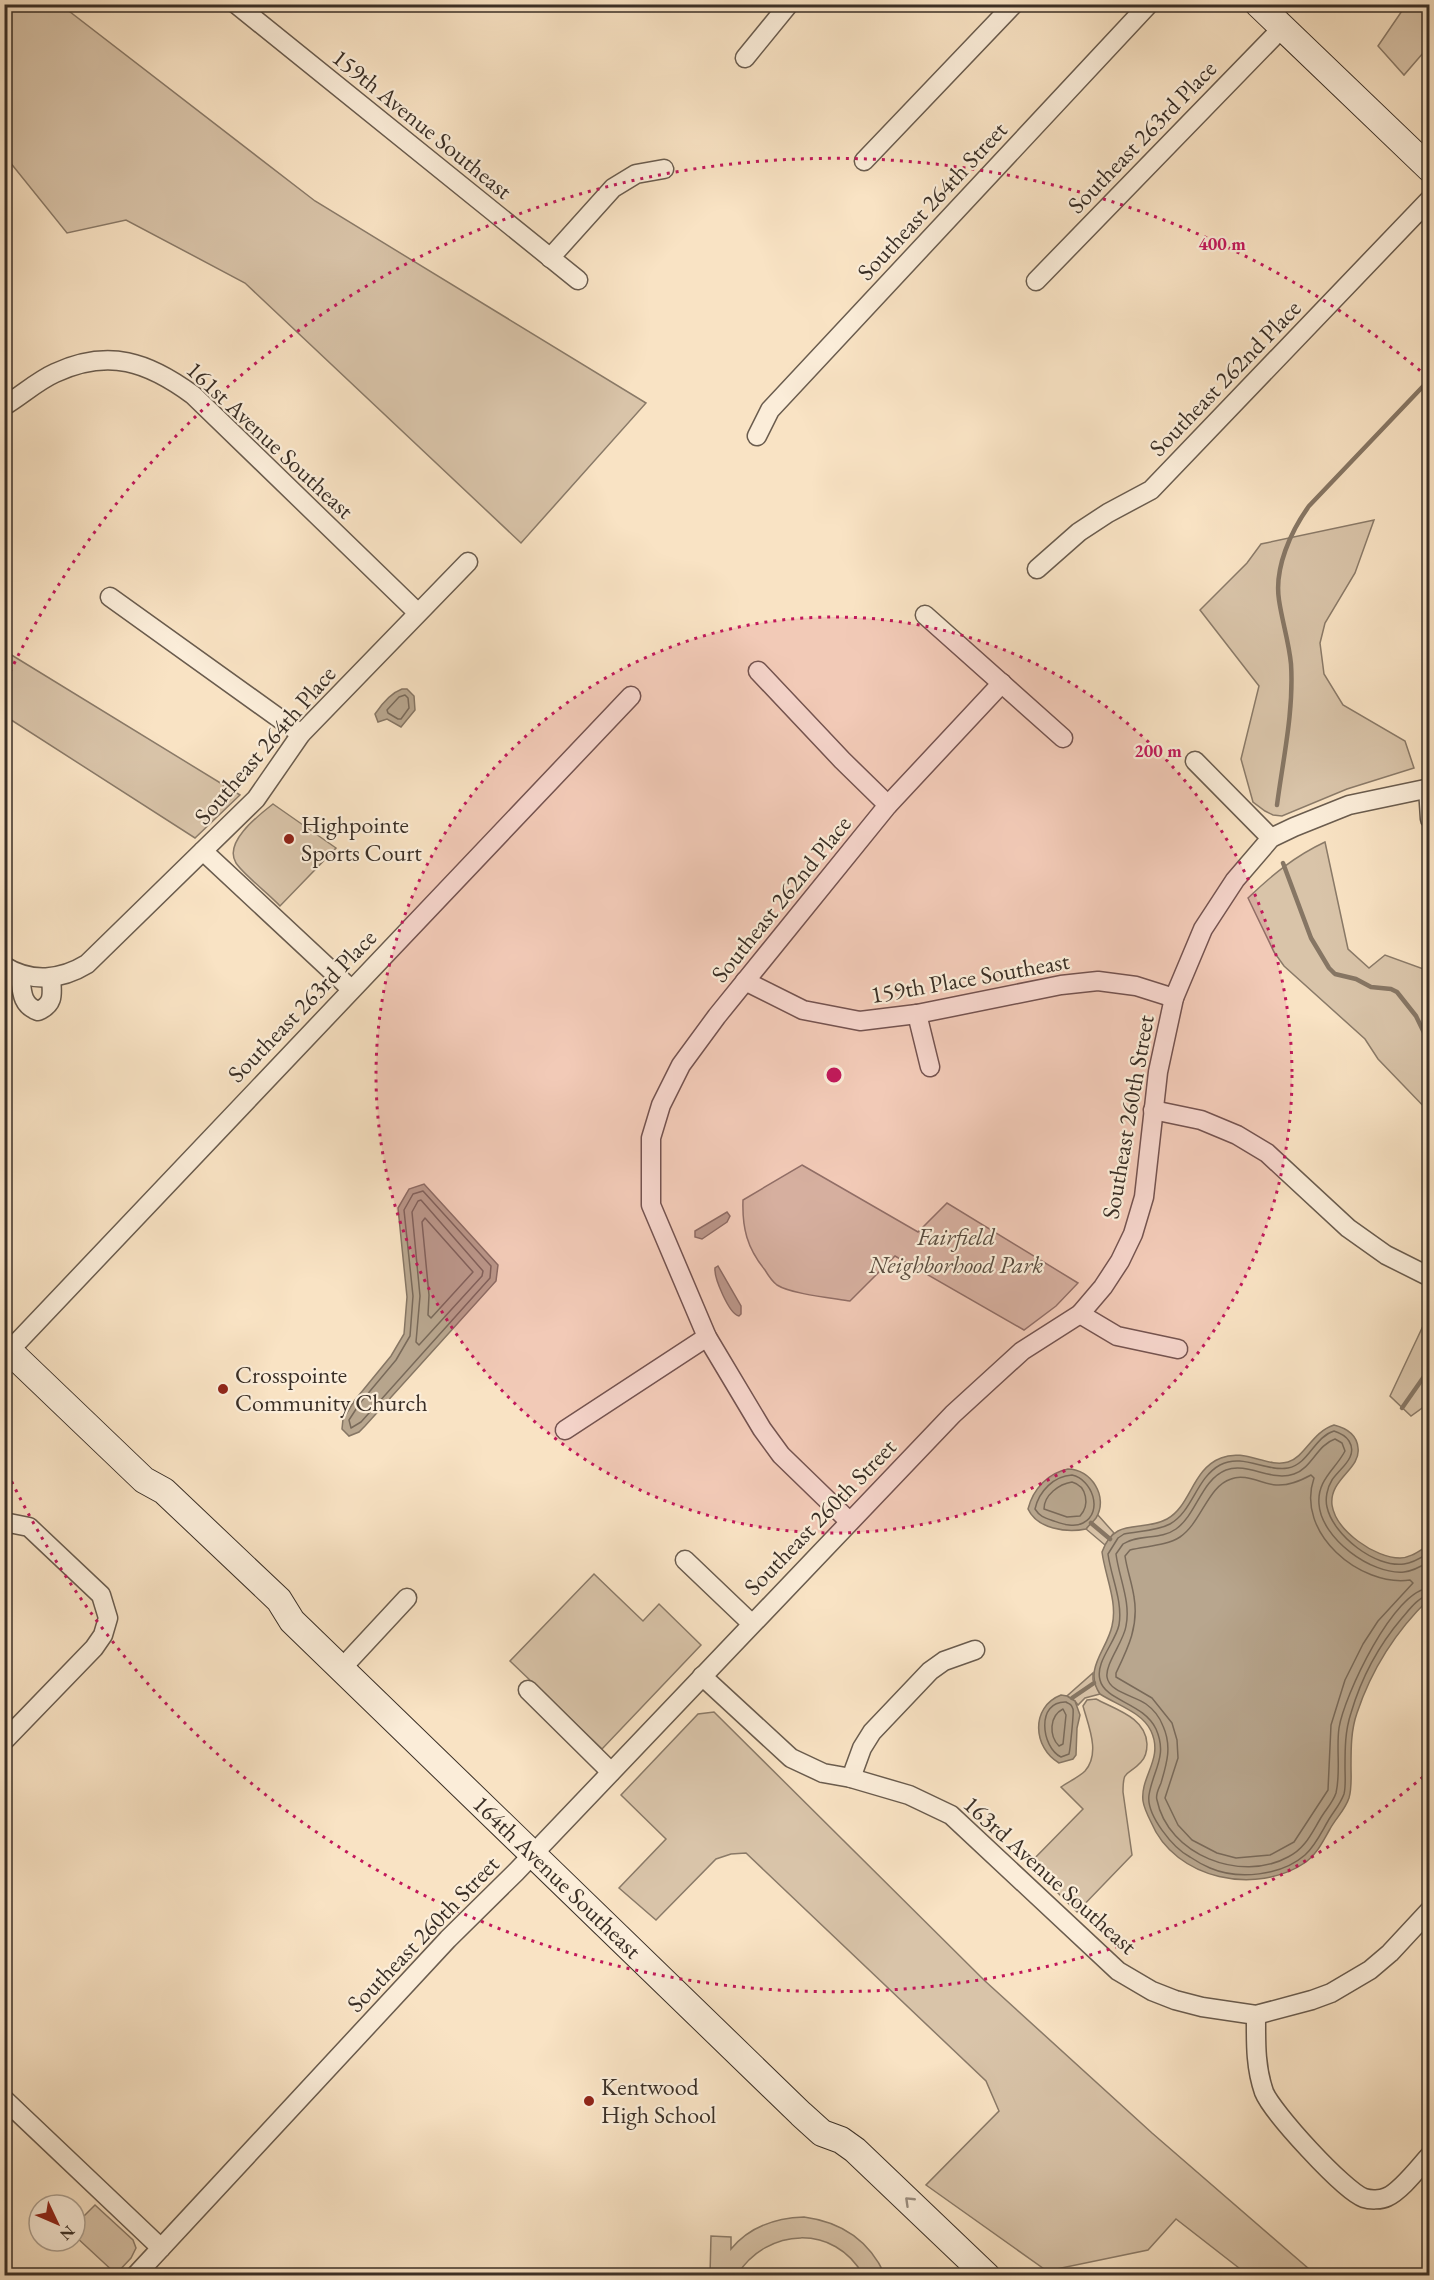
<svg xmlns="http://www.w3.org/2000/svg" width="1434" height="2280" viewBox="0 0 1434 2280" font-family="'EB Garamond',serif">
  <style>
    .green { fill: #d9c4a9; stroke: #8a7a68; stroke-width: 1.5 }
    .water { fill: #b8a68e; stroke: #867664; stroke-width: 1.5 }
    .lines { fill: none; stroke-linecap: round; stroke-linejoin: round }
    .shore { stroke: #796a5a; stroke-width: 1.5 }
    .stream { stroke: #867664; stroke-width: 4.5 }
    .street-casing { stroke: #6a5c4e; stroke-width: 21 }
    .secondary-casing { stroke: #3a2f26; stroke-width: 28 }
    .street { stroke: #fbedd9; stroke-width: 18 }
    .secondary { stroke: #fbedd9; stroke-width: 26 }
    .oneway { stroke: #9a8e80 }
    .ring { fill: none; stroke: #c2185b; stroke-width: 3; stroke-dasharray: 3 6 }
    .poi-dot { fill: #8f2418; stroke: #fbedd9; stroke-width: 2 }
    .labels { text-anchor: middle; stroke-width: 4.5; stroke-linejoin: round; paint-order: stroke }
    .street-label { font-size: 24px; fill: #3a2f26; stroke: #fbedd9 }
    .poi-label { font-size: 24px; fill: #3a2f26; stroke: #fbedd9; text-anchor: start }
    .park-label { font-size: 24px; font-style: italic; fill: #5a4d40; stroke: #fbedd9 }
    .centre { fill: #c2185b; stroke: #fbedd9; stroke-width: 3 }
    .ring-label { font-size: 18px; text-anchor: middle; font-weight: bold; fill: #c2185b; stroke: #fbedd9; stroke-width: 4.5; stroke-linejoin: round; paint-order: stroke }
  </style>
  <rect width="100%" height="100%" fill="#f9e3c4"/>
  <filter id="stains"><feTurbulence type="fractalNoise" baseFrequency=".00333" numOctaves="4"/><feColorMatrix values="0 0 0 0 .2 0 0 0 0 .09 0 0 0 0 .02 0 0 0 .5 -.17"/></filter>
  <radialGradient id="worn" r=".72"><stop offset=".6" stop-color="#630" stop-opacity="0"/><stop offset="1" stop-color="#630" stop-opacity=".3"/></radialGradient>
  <g class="green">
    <polygon points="4,5 61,5 315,201 646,403 521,543 245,283 126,220 67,233 5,156"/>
    <polygon points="1406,5 1429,5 1430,45 1404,75 1378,46"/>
    <polygon points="1374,520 1355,573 1325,623 1320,643 1324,674 1343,705 1405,741 1414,768 1347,789 1282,816 1273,815 1265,811 1253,802 1241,759 1259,686 1200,610 1247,563 1261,544"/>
    <polygon points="5,651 240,795 195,838 5,716"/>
    <path d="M273,804L336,848L280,906C270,895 243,874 236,863C223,842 259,815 273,804Z"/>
    <path d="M1325,842L1348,949L1369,968L1385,955L1429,971V1112L1378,1059L1365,1039L1284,966L1274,952L1248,898C1272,875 1295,856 1325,842Z"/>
    <path d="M802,1165L918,1232L947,1203L1078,1283L1056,1306L1024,1330L895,1256L850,1301C832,1298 791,1294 777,1285C772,1281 768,1275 765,1270C747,1248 742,1228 743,1200Z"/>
    <polygon points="1429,1323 1429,1403 1411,1416 1390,1396 1423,1326"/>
    <polygon points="1097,1514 1114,1533 1105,1545 1086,1529"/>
    <polygon points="594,1574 643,1621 659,1604 701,1645 602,1749 510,1661"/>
    <polygon points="1093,1673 1093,1680 1100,1694 1085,1698 1078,1705 1075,1701 1067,1696"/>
    <path d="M1096,1699C1117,1710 1146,1718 1147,1744C1147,1751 1146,1757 1141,1762C1128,1777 1123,1767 1123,1792L1132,1855L1077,1912L1029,1864L1083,1809L1061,1787C1068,1782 1079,1777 1085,1771C1101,1753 1088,1725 1083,1706L1087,1700Z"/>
    <polygon points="714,1712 985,1981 1152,2133 1316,2275 1248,2275 1176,2219 1148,2250 1047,2271 926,2185 999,2111 986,2081 746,1853 731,1854 716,1859 656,1920 619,1888 666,1839 621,1795 698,1714"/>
    <polygon points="95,2205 133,2240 136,2248 131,2258 116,2274 75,2236 75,2225"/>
    <path d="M804,2217C842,2222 869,2240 885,2275H863C835,2224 767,2227 737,2275H710L711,2236L731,2237V2249C750,2226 775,2218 804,2217Z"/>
  </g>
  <g class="water">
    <path d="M402,689H407L414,696L415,710L401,727L387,719L378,722L375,714C381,705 391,693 402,689Z"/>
    <polygon points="424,1184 498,1265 496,1281 365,1426 359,1432 349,1436 342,1429 343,1419 355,1400 391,1356 404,1334 407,1297 398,1208 409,1189"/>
    <polygon points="727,1212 730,1216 727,1222 702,1239 695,1237 695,1231"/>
    <path d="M718,1266L741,1306V1314L739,1316C729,1314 714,1278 715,1268Z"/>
    <path d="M1334,1425C1346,1428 1357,1435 1358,1448C1361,1469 1329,1479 1332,1505C1336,1531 1375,1558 1400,1558C1411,1558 1420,1550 1429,1545V1599C1396,1631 1372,1668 1357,1713C1351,1730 1351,1748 1351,1766C1351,1777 1352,1788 1349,1798C1345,1810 1336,1818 1330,1829C1323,1841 1317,1854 1306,1862C1257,1896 1175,1880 1151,1822C1148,1816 1144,1808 1143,1801C1140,1776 1164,1759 1151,1731C1142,1712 1117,1705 1100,1694C1083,1669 1107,1650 1112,1626C1118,1602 1105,1576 1102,1552C1115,1516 1141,1533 1167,1519C1191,1506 1192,1469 1221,1458C1245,1448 1267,1468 1288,1462C1305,1457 1312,1432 1334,1425Z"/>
    <path d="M1068,1469C1091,1469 1109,1497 1096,1518C1093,1522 1089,1525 1086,1529C1067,1533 1037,1529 1028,1509C1033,1489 1048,1473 1068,1469Z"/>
    <path d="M1061,1695L1067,1696L1075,1701L1080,1715L1077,1728L1076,1755L1073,1759L1059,1763C1033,1748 1030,1707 1061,1695Z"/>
  </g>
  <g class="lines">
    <g class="shore">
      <polygon points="405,695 408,698 409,708 401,719 398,719 388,713 387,710 399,697"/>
      <polygon points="423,1191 491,1266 490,1278 361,1422 351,1428 349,1420 360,1403 396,1360 410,1336 413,1296 404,1210 413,1194"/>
      <polygon points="421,1200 483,1271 482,1276 419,1345 416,1342 420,1296 412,1212 418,1201"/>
      <polygon points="425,1218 473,1272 431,1318 428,1315 429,1295 422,1222"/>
      <path d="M1072,1475C1092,1479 1104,1512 1083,1523C1074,1528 1063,1524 1054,1521C1045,1518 1040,1517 1035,1509C1039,1491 1054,1476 1072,1475Z"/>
      <path d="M1311,1475L1314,1478C1295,1533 1360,1587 1410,1580L1413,1583L1378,1621L1363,1644L1345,1680L1331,1725L1328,1790L1294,1842L1270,1855L1236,1858L1217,1853L1192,1840L1178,1825L1165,1798L1178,1758L1177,1740L1172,1723L1152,1698L1116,1677V1673C1128,1648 1139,1626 1134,1597C1132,1583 1127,1570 1125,1556L1130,1550C1146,1546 1166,1546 1180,1537C1201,1523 1208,1486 1231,1479C1245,1473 1262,1484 1276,1485C1289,1486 1300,1481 1311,1475Z"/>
      <path d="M1072,1482C1087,1486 1090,1505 1080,1516L1067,1517L1044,1509C1044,1495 1059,1484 1072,1482Z"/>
      <path d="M1430,1552C1422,1557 1414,1563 1404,1564C1375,1568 1333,1535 1327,1507C1325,1499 1327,1488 1332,1480C1339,1469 1359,1457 1349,1441C1346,1436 1340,1433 1334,1431C1314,1437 1309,1464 1288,1468C1265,1472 1243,1453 1220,1465C1196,1478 1193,1511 1170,1524C1157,1531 1138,1531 1124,1534L1118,1538L1108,1554C1111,1577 1123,1601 1119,1625C1115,1643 1095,1662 1100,1680C1105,1701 1144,1703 1156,1729C1168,1756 1153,1770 1149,1795C1146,1815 1173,1848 1190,1857C1196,1861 1203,1865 1210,1868C1238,1880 1281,1876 1305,1855C1315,1846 1321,1833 1328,1821C1333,1812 1340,1805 1344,1794C1346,1786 1345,1776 1345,1767C1345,1749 1345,1731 1351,1713C1361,1679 1379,1645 1402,1618C1409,1610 1419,1596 1430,1595"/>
      <path d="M1430,1561C1422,1566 1413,1571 1404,1572C1371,1575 1321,1538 1319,1504C1317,1480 1335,1470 1345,1451L1342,1443L1335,1439C1317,1445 1312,1468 1294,1474C1271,1482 1248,1462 1226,1470C1201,1480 1197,1514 1176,1529C1161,1540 1138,1534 1123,1544L1116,1554C1119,1578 1131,1602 1126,1626C1124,1641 1105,1664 1107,1677C1109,1692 1135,1696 1146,1704C1153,1709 1160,1718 1163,1726C1172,1746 1167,1763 1161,1783C1159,1788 1155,1795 1157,1800C1168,1855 1241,1883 1288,1857C1306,1848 1312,1832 1322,1816C1327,1808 1333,1802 1336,1793C1341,1772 1336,1749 1339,1728C1344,1696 1394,1589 1430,1588"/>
      <path d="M1066,1702C1071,1705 1071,1704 1073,1709C1074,1713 1070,1750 1069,1754L1061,1757C1041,1747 1036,1701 1066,1702Z"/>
      <path d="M1063,1709L1066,1715L1063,1744L1059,1746C1049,1736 1049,1716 1063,1709Z"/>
    </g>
    <g class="stream">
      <path d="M1277,805C1283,759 1294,711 1291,664C1289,642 1282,621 1279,600C1274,568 1291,531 1309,506L1430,379"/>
      <polyline points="1283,863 1311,938 1329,968 1335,974 1356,979 1371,987 1391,989 1397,992 1416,1016 1430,1045"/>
      <polyline points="1402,1408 1430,1368"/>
      <polyline points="1091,1523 1110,1539"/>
      <polyline points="1072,1698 1094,1683"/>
    </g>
    <defs>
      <g id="street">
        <polyline points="236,4 578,280"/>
        <polyline points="745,58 789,4"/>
        <polyline points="864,161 1014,4"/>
        <polyline points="550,258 613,188 636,174 664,169"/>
        <polyline points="1036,281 1283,27"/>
        <path d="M4,406C21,396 37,381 55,373C109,348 148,362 193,395L417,612"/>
        <polyline points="757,436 770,410 1149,4"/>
        <polyline points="1037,569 1079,532 1108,513 1151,490 1430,199"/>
        <polyline points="110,597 301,734"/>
        <polyline points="925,615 1063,738"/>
        <polyline points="758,671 842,760 888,805"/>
        <polyline points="1195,761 1271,838"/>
        <polyline points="1428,788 1430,819"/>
        <polyline points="203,851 351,989"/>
        <path d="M4,966C31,983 61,980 87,964L256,799L301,734L468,562"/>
        <path d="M20,975C22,991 21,1005 38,1011C55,1004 52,993 51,978"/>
        <polyline points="745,981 803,1010 860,1021 917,1014 1061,985 1098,981 1136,986 1174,998"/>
        <polyline points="917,1014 930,1067"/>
        <polyline points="1153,1110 1201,1120 1237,1135 1267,1153 1348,1228 1386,1255 1430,1277"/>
        <polyline points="1080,1314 1117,1336 1178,1349"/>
        <polyline points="9,1351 631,696"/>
        <polyline points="565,1430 707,1337"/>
        <polyline points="849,1521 781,1455 762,1429 707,1337 651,1205 651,1138 661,1105 681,1065 717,1016 888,805 1002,683"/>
        <polyline points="4,1522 29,1527 101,1595 108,1618 103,1635 94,1648 4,1741"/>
        <polyline points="685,1560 751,1623"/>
        <polyline points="341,1669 407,1598"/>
        <polyline points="702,1676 791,1758 823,1773 851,1778 909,1795 951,1815 1118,1971 1152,1991 1175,2000 1202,2007 1256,2015 1312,2000 1331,1993 1370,1970 1390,1953 1430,1910"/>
        <polyline points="528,1690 611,1772"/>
        <polyline points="851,1778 862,1748 872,1732 930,1671 944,1661 975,1650"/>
        <path d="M1256,2015C1256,2041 1255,2066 1264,2092C1272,2112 1344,2191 1364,2198C1370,2200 1381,2200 1387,2197C1401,2191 1419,2167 1430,2155"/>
        <polyline points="4,2099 161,2248"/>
        <polyline points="135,2276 448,1939 516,1872 953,1414 1022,1351 1080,1314 1103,1287 1120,1261 1133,1234 1144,1197 1158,1072 1174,998 1203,929 1235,880 1271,838 1294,827 1349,805 1430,788"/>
      </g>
      <g id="secondary">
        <polyline points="1258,4 1430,169"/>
        <polyline points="4,1346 144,1480 164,1491 279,1600 292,1621 801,2114 822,2133 841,2140 855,2150 987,2276"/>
      </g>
    </defs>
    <use href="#street" class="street-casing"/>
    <use href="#secondary" class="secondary-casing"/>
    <use href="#street" class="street"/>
    <use href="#secondary" class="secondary"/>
  </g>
  <defs><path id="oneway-chevron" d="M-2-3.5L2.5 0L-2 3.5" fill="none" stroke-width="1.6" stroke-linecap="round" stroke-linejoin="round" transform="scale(1.5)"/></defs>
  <use class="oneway" href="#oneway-chevron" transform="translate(909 2201) rotate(-136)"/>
  <circle cx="834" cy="1075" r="458" fill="#c2185b" fill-opacity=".12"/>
  <g class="ring">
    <circle cx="834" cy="1075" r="458"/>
    <path d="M1423 1777A917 917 0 0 1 6 1470M6 680A917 917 0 0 1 1423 373"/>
  </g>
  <g class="poi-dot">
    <circle cx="289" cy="839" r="6"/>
    <circle cx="223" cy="1389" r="6"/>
    <circle cx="589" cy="2101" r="6"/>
  </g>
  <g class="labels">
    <g class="street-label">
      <text transform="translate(422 124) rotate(39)" y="8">159th Avenue Southeast</text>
      <text transform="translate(1142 137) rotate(-46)" y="8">Southeast 263rd Place</text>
      <text transform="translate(932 201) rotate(-47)" y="8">Southeast 264th Street</text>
      <text transform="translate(1225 378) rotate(-46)" y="8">Southeast 262nd Place</text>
      <text transform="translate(270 440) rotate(43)" y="8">161st Avenue Southeast</text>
      <text transform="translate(265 745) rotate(-49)" y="8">Southeast 264th Place</text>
      <text transform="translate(781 899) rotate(-51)" y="8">Southeast 262nd Place</text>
      <text transform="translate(970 978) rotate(-10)" y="8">159th Place Southeast</text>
      <text transform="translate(302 1006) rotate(-46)" y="8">Southeast 263rd Place</text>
      <text transform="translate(1128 1117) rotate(-80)" y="8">Southeast 260th Street</text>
      <text transform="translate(820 1517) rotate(-46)" y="8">Southeast 260th Street</text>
      <text transform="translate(1050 1875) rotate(42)" y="8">163rd Avenue Southeast</text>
      <text transform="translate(557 1877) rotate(44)" y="8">164th Avenue Southeast</text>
      <text transform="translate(423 1934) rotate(-46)" y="8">Southeast 260th Street</text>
    </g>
    <g class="poi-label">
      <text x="301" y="833">Highpointe<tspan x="301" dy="28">Sports Court</tspan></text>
      <text x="235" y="1383">Crosspointe<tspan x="235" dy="28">Community Church</tspan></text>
      <text x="601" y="2095">Kentwood<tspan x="601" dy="28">High School</tspan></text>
    </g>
    <g class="park-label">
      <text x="956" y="1245">Fairfield<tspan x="956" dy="28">Neighborhood Park</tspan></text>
    </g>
  </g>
  <circle cx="834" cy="1075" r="9" class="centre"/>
  <g class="ring-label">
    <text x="1222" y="250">400 m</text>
    <text x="1158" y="757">200 m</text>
  </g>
  <rect width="1434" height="2280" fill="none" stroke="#f9e3c4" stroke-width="24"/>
  <rect x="6" y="6" width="1422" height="2268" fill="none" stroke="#3a2f26" stroke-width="3"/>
  <rect x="12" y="12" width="1410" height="2256" fill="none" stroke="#3a2f26" stroke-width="1.5"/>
  <g transform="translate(57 2223) rotate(134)"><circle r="28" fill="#fbedd9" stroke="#aea191" stroke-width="1.5"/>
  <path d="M0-4.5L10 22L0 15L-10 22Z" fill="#8f2418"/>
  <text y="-9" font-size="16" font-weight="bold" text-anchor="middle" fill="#3a2f26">N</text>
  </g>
  <rect width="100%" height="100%" filter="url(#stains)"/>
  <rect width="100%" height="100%" fill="url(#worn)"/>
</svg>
